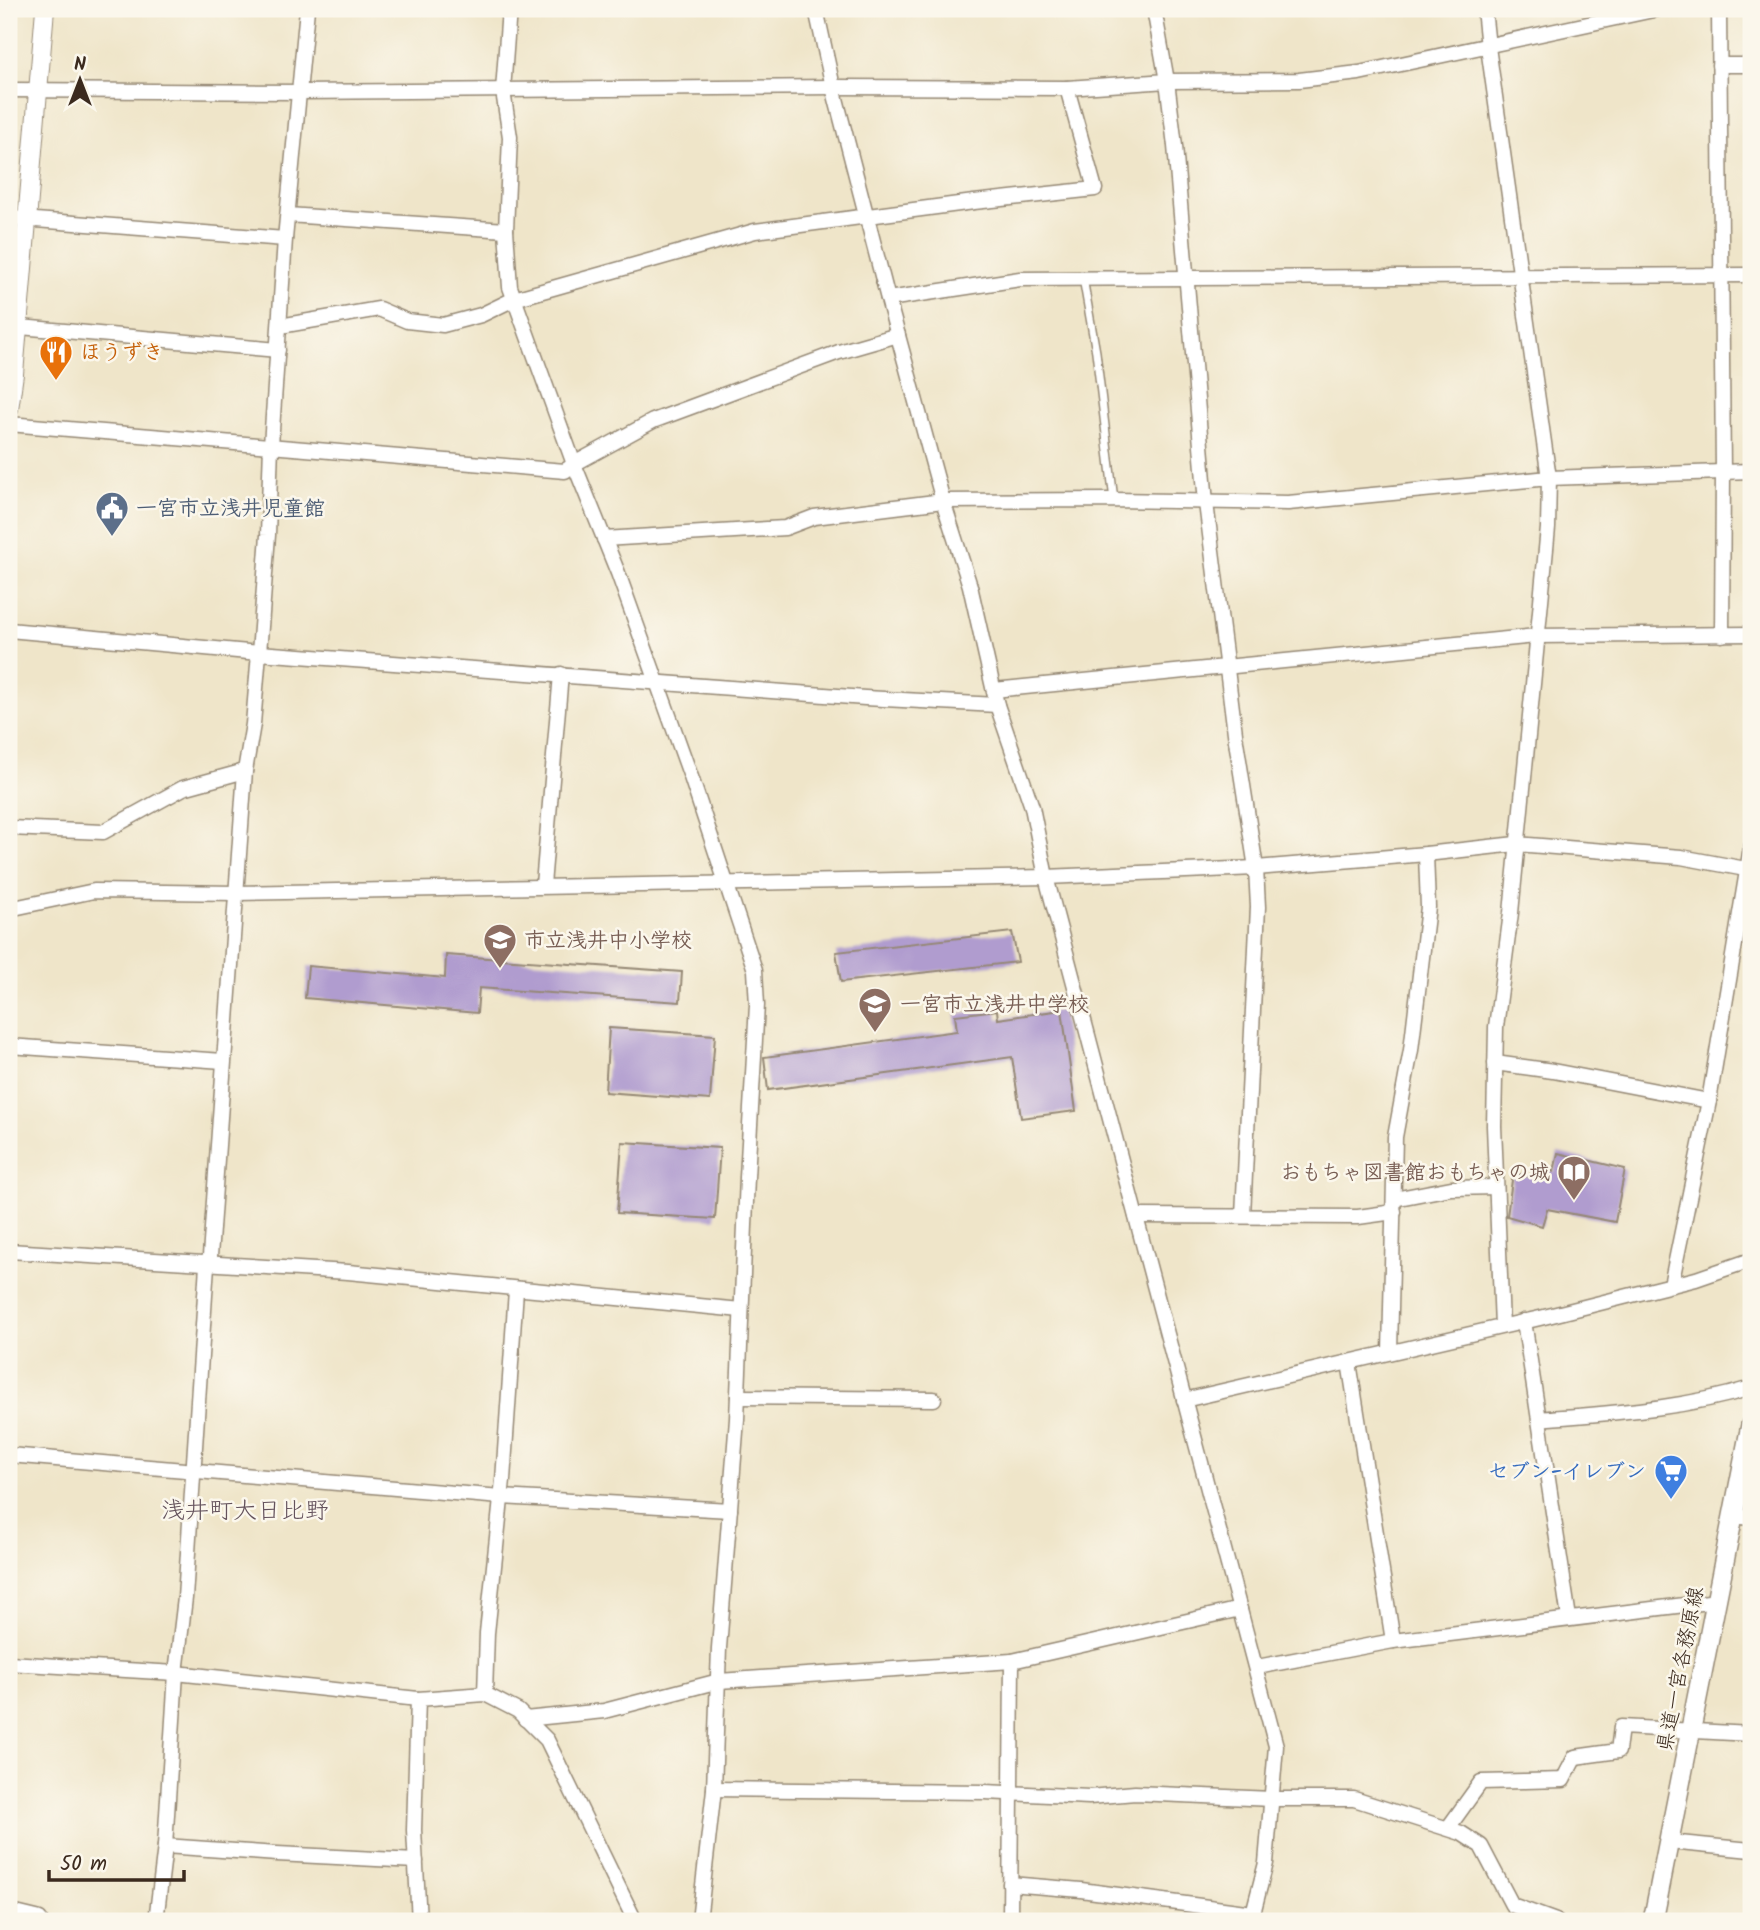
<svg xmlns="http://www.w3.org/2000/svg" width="1760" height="1930" viewBox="0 0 1760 1930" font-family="Kalam,'Klee One',sans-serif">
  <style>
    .building { fill: #b09ccf }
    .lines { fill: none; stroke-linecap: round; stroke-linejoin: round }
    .service-casing { stroke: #958874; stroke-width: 10 }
    .minor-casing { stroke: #958874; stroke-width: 17 }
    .tertiary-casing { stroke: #958874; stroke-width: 20 }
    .secondary-casing { stroke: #958874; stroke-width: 22 }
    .service { stroke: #fff; stroke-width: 7 }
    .minor { stroke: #fff; stroke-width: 14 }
    .tertiary { stroke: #fff; stroke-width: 18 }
    .secondary { stroke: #fff; stroke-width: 19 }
    .labels { text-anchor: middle; stroke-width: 5; stroke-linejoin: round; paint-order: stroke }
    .food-label { font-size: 21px; font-weight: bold; fill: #c56008; stroke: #fbf7ec; text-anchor: start }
    .service-label { font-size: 21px; font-weight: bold; fill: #4e5e75; stroke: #fbf7ec; text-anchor: start }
    .education-label { font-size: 21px; font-weight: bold; fill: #785e54; stroke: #fbf7ec; text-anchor: start }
    .shop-label { font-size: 21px; font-weight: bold; fill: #366cbe; stroke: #fbf7ec; text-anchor: end }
    .street-label { font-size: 21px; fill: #3b2a1e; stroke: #fbf7ec }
    .quarter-label { font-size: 24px; fill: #64525c; stroke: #fbf7ec }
  </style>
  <rect width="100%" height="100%" fill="#fbf7ec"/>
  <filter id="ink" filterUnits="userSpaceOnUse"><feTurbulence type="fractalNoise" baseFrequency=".0143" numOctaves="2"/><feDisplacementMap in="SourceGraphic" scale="14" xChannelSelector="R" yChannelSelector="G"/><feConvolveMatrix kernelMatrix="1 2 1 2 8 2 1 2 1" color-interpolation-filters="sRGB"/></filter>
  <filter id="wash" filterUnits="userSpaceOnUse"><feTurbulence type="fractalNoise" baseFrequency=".00686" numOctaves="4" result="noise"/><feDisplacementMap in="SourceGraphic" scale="28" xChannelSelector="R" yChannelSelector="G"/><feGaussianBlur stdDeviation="1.57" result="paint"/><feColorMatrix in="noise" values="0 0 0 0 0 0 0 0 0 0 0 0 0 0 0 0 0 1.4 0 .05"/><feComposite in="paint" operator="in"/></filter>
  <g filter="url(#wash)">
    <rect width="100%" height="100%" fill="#efe5c9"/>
    <g id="blocks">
      <g class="building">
        <polygon points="1012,932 1018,962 841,982 836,952"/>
        <polygon points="446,955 682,972 680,1002 479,988 477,1013 305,998 308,966 445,978"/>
        <polygon points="997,1010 998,1019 1062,1010 1076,1111 1021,1118 1012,1057 768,1090 764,1057 957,1031 955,1015"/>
        <polygon points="609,1028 715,1035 710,1100 605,1092"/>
        <polygon points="622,1142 720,1148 715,1219 617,1213"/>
        <polygon points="1558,1153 1625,1169 1615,1222 1547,1209 1542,1226 1507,1216 1513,1173 1541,1179 1546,1168 1554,1172"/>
      </g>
    </g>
  </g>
  <g filter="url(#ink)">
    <use href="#blocks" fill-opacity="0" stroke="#958874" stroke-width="2"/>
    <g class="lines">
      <defs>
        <polyline id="service" points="1083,278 1096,352 1114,500"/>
        <g id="minor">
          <polyline points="509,9 503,91 510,137 506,230 510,287 574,464 618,573 691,777 755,970 757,1005 747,1177 737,1419 719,1648 714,1789 699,1921"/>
          <polyline points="816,9 833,87 888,299 943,501 970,586 997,705 1032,807 1046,877 1276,1746 1266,1863 1251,1921"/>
          <polyline points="1154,9 1167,81 1175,146 1206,503 1236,741 1256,868 1258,907 1243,1215"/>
          <polyline points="1484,9 1488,47 1549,478 1548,528 1511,913 1496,1027 1494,1126 1502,1326"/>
          <polyline points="1719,9 1723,472 1722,635"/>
          <polyline points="1719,65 1751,65"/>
          <polyline points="9,90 300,92 833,87 1067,88 1167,81 1299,80 1359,73 1658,9"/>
          <polyline points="288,215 506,230"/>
          <polyline points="9,218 285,239"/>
          <polyline points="888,299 1020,279 1751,275"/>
          <polyline points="9,326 278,350"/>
          <polyline points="280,326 379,309 407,321 443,325 481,315 514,299 755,231 974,202 1095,189 1067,88"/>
          <polyline points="9,424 565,471 574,464 653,421 839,352 898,335"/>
          <polyline points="604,539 785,528 814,517 943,501 1114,500 1288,503 1549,478 1751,471"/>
          <polyline points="9,630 259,653 865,698 997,705"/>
          <polyline points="994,690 1536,636 1751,634"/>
          <polyline points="9,828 103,832 183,788 245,771"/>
          <polyline points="543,885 561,674"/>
          <polyline points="9,909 94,891 236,893 1046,877 1256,868 1426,854 1516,844 1681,857 1751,870"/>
          <polyline points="9,1046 223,1061"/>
          <polyline points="1495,1063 1553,1071 1709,1101"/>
          <polyline points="1394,1199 1451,1188 1496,1187"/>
          <polyline points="1136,1216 1358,1217 1394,1212"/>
          <polyline points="9,1251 348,1272 741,1310"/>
          <polyline points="1671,1285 1709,1101 1751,847"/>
          <polyline points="1524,1321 1569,1618"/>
          <polyline points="1390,1352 1395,1137 1411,1050 1428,907 1426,854"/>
          <polyline points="1349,1362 1393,1641"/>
          <polyline points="738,1397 934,1399"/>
          <polyline points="1184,1400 1540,1318 1696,1279 1751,1260"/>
          <path d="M1539,1419C1610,1413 1683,1409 1751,1388"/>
          <polyline points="9,1455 501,1497 730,1510"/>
          <polyline points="1733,1516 1751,1518"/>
          <polyline points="9,1663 176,1673 418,1699 485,1694 518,1711 547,1740 635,1921"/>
          <polyline points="1257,1667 1393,1641 1717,1601"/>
          <polyline points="485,1694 487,1633 503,1480 516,1290"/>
          <polyline points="418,1699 414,1830 419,1921"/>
          <polyline points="525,1719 604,1711 719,1681 1012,1661 1240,1609"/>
          <polyline points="714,1789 985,1792 1089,1797 1135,1793 1272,1799 1354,1799 1461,1833 1481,1846 1512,1905 1556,1921"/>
          <polyline points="1448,1828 1481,1782 1563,1780 1575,1757 1618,1751 1621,1727 1751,1734"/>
          <polyline points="1669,1842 1751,1850"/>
          <polyline points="165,1846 277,1854 416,1861"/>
          <polyline points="1010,1884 1081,1890 1253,1913"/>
          <polyline points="156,1921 165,1846 176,1673 185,1598 207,1265 210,1256 245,771 253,724 259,653 268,535 271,445 285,239 307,9"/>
          <polyline points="1010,1921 1012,1661"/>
        </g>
        <polyline id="tertiary" points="9,409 14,374 45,9"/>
        <g id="secondary">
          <polyline points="9,1914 38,1921"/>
          <polyline points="1653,1921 1751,1425"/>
        </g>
      </defs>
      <use href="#service" class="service-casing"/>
      <use href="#minor" class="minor-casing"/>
      <use href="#tertiary" class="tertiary-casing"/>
      <use href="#secondary" class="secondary-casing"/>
      <use href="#service" class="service"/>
      <use href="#minor" class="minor"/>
      <use href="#tertiary" class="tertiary"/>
      <use href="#secondary" class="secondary"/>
    </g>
  </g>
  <defs>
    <symbol id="restaurant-pin" viewBox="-11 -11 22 30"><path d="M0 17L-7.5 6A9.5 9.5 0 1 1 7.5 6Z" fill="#e8710a" stroke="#fbf7ec"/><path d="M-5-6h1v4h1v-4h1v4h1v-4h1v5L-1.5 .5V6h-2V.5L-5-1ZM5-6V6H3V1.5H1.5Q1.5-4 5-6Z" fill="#fff"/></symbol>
    <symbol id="civic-pin" viewBox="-11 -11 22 30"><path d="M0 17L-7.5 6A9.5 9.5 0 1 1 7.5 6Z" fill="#5c6f8a" stroke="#fbf7ec"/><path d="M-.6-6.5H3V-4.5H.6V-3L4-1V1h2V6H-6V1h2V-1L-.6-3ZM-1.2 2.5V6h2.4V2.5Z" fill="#fff"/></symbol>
    <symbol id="school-pin" viewBox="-11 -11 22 30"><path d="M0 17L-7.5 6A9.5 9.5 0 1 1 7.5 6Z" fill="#8d6e63" stroke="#fbf7ec"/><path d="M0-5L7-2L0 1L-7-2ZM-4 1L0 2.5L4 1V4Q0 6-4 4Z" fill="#fff"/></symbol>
    <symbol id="library-pin" viewBox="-11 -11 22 30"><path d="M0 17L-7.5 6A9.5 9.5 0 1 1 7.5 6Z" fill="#8d6e63" stroke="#fbf7ec"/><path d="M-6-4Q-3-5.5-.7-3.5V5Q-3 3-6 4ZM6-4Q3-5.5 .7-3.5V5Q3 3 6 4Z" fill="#fff"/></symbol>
    <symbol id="supermarket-pin" viewBox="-11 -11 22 30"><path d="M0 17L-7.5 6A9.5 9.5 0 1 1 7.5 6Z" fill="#3f7fe0" stroke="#fbf7ec"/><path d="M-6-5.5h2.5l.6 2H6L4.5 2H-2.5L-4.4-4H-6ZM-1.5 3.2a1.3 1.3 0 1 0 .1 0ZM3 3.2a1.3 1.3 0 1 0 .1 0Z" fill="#fff"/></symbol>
  </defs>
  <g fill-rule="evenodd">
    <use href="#restaurant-pin" x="37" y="333" width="38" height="52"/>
    <use href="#civic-pin" x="93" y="489" width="38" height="52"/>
    <use href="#school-pin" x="481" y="921" width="38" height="52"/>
    <use href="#school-pin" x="856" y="985" width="38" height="52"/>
    <use href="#library-pin" x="1555" y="1153" width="38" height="52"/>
    <use href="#supermarket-pin" x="1652" y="1452" width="38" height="52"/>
  </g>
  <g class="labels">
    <g class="food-label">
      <text x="80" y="359">ほうずき</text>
    </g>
    <g class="service-label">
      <text x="136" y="515">一宮市立浅井児童館</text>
    </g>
    <g class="education-label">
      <text x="524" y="947">市立浅井中小学校</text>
      <text x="900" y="1011">一宮市立浅井中学校</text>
      <text x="1550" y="1179" text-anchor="end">おもちゃ図書館おもちゃの城</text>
    </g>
    <g class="shop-label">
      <text x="1646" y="1478">セブン-イレブン</text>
    </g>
    <g class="street-label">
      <text transform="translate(1680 1669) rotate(-79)" y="7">県道一宮各務原線</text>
    </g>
    <g class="quarter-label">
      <text x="245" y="1518">浅井町大日比野</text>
    </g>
  </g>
  <rect width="1760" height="1930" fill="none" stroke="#fbf7ec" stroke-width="35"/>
  <g transform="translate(80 80)" stroke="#fbf7ec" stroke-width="5" paint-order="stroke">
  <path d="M0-5L12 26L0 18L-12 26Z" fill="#3b2a1e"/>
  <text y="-10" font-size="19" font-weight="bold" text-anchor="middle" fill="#3b2a1e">N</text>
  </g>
  <path d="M49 1870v10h135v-10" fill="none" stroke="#3b2a1e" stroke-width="3.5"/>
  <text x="60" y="1870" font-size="21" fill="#3b2a1e" stroke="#fbf7ec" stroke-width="5" paint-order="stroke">50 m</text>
</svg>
